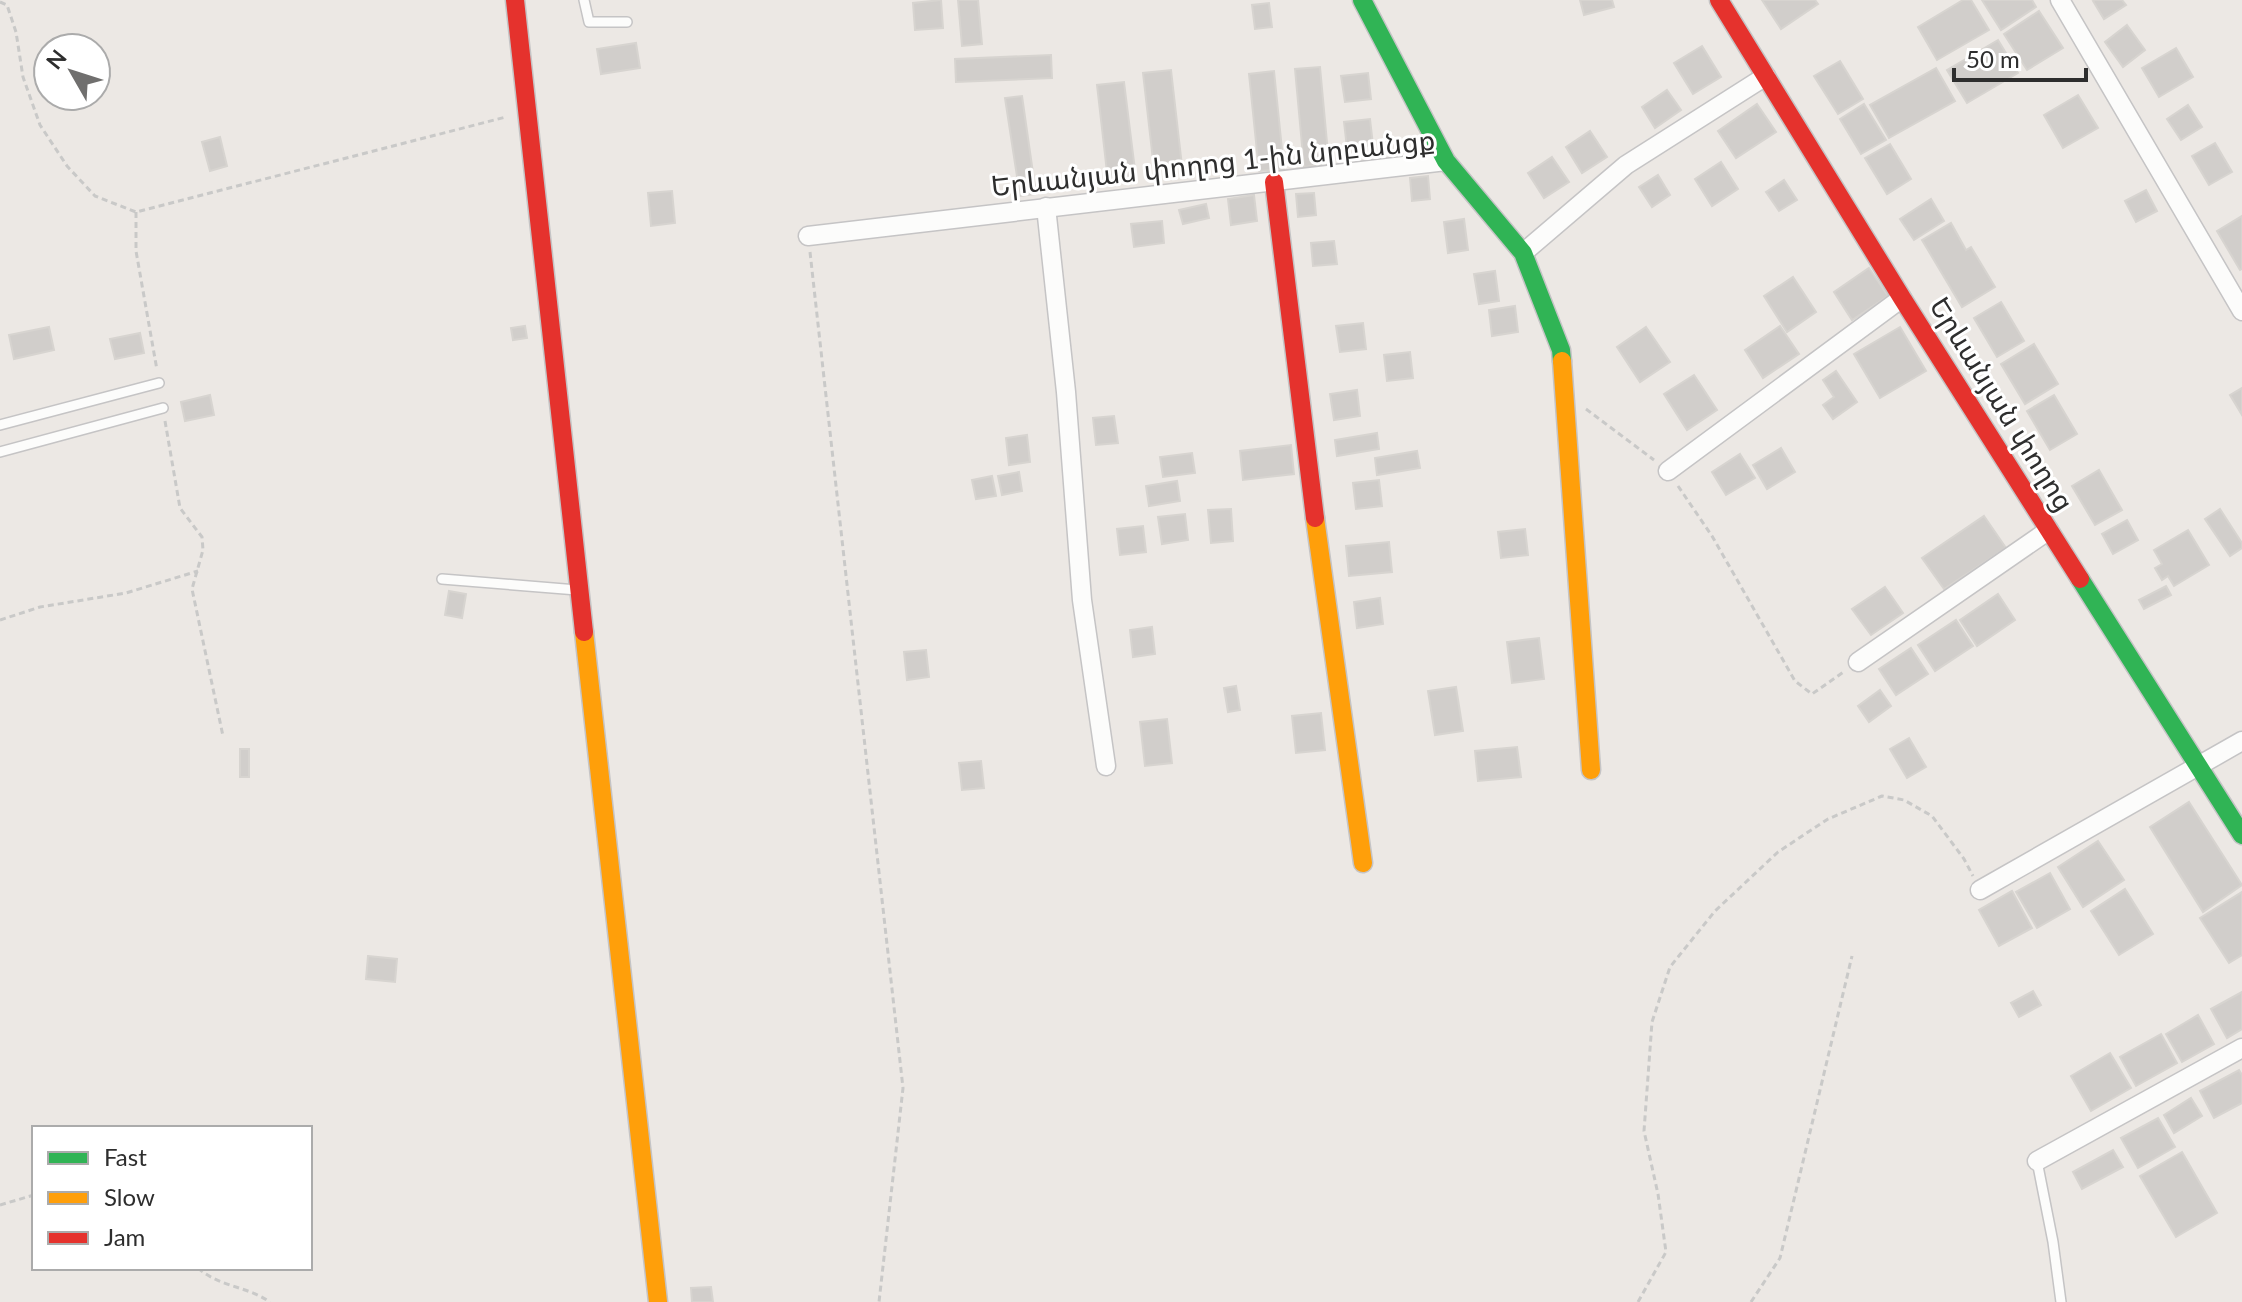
<svg xmlns="http://www.w3.org/2000/svg" width="2242" height="1302" viewBox="0 0 2242 1302" font-family="Lato,'Noto Sans Armenian',sans-serif">
  <style>
    .building { fill: #d1cecb; stroke: #d7d4d0; stroke-width: 2 }
    .lines { fill: none; stroke-linecap: round; stroke-linejoin: round }
    .lane-casing { stroke: #c5c4c5; stroke-width: 12 }
    .street-casing { stroke: #c5c4c5; stroke-width: 21 }
    .fast-casing { stroke: #c5c4c5; stroke-width: 21 }
    .slow-casing { stroke: #c5c4c5; stroke-width: 21 }
    .jam-casing { stroke: #c5c4c5; stroke-width: 21 }
    .path { stroke: #c9c9c8; stroke-width: 3; stroke-dasharray: 6 4; stroke-linecap: butt }
    .lane { stroke: #fcfcfb; stroke-width: 9 }
    .street { stroke: #fcfcfb; stroke-width: 18 }
    .fast { stroke: #30b455; stroke-width: 18 }
    .slow { stroke: #ff9f0a; stroke-width: 18 }
    .jam { stroke: #e5322d; stroke-width: 18 }
    .labels { text-anchor: middle; stroke-width: 6; stroke-linejoin: round; paint-order: stroke }
    .street-label { font-size: 28px; fill: #2e2e2e; stroke: #fff }
  </style>
  <rect width="100%" height="100%" fill="#ece8e4"/>
  <g class="building">
    <polygon points="941,0 943,28 915,30 913,3"/>
    <polygon points="958,0 978,0 982,44 962,46"/>
    <polygon points="1580,0 1612,0 1614,7 1584,15"/>
    <polygon points="1762,0 1815,0 1818,4 1781,29"/>
    <polygon points="1963,0 1971,0 1989,30 1937,60 1918,27"/>
    <polygon points="1982,0 2032,0 2036,7 2001,30"/>
    <polygon points="2095,0 2122,0 2126,5 2104,19 2093,1"/>
    <polygon points="1269,3 1272,27 1255,29 1252,5"/>
    <polygon points="2039,11 2063,48 2027,70 2004,34"/>
    <polygon points="2127,25 2145,50 2123,67 2105,42"/>
    <polygon points="1998,40 2018,73 1967,103 1947,70"/>
    <polygon points="636,43 640,68 601,74 597,49"/>
    <polygon points="1702,46 1721,77 1693,94 1674,63"/>
    <polygon points="2176,48 2193,77 2159,97 2142,68"/>
    <polygon points="1051,55 1052,78 956,82 955,59"/>
    <polygon points="1840,61 1863,99 1838,114 1814,76"/>
    <polygon points="1320,67 1329,164 1304,167 1295,69"/>
    <polygon points="1936,68 1955,101 1889,138 1870,105"/>
    <polygon points="1171,70 1182,166 1154,169 1143,73"/>
    <polygon points="1274,71 1284,169 1259,171 1249,74"/>
    <polygon points="1368,73 1371,99 1345,102 1341,76"/>
    <polygon points="1124,82 1136,178 1108,181 1097,85"/>
    <polygon points="1667,90 1681,110 1655,128 1642,107"/>
    <polygon points="2078,95 2098,128 2063,148 2044,115"/>
    <polygon points="1022,96 1036,194 1020,196 1005,98"/>
    <polygon points="1757,104 1776,132 1736,158 1718,131"/>
    <polygon points="1864,104 1886,140 1861,154 1840,119"/>
    <polygon points="2188,105 2202,127 2181,140 2167,119"/>
    <polygon points="1370,119 1373,145 1347,148 1344,122"/>
    <polygon points="1590,131 1607,157 1582,173 1566,147"/>
    <polygon points="220,137 227,166 210,171 202,142"/>
    <polygon points="2215,143 2232,172 2209,185 2192,156"/>
    <polygon points="1890,144 1911,179 1887,194 1865,158"/>
    <polygon points="1552,157 1569,182 1544,198 1528,173"/>
    <polygon points="1721,162 1738,189 1712,206 1695,179"/>
    <polygon points="1658,175 1670,195 1652,207 1639,187"/>
    <polygon points="1428,176 1430,199 1412,201 1410,178"/>
    <polygon points="1784,180 1797,200 1779,211 1766,192"/>
    <polygon points="2146,190 2157,211 2136,222 2125,201"/>
    <polygon points="672,191 675,223 651,226 648,193"/>
    <polygon points="1314,193 1316,215 1298,217 1296,194"/>
    <polygon points="1254,195 1257,221 1231,225 1228,199"/>
    <polygon points="1931,199 1944,221 1914,240 1900,219"/>
    <polygon points="1206,204 1209,218 1183,224 1179,210"/>
    <polygon points="2242,216 2242,269 2240,270 2217,231"/>
    <polygon points="1464,219 1468,250 1448,253 1444,222"/>
    <polygon points="1162,221 1164,243 1134,247 1131,224"/>
    <polygon points="1951,223 1966,250 1971,247 1995,287 1962,307 1922,240"/>
    <polygon points="1334,241 1337,264 1313,266 1311,243"/>
    <polygon points="1869,268 1888,296 1852,320 1834,292"/>
    <polygon points="1495,271 1499,301 1479,304 1474,274"/>
    <polygon points="1793,277 1816,312 1787,332 1764,296"/>
    <polygon points="2001,302 2024,341 1997,357 1974,318"/>
    <polygon points="1515,306 1518,332 1492,336 1489,310"/>
    <polygon points="1363,323 1366,349 1340,352 1336,326"/>
    <polygon points="525,326 527,338 513,340 511,328"/>
    <polygon points="1780,326 1799,354 1763,378 1745,350"/>
    <polygon points="49,327 54,350 14,359 9,335"/>
    <polygon points="1646,327 1670,362 1640,382 1617,347"/>
    <polygon points="1900,327 1926,371 1880,398 1854,354"/>
    <polygon points="140,333 144,353 115,359 110,339"/>
    <polygon points="2034,344 2058,384 2025,404 2001,364"/>
    <polygon points="1410,352 1413,378 1387,381 1384,355"/>
    <polygon points="1836,371 1857,402 1833,419 1823,405 1834,397 1823,380"/>
    <polygon points="1694,375 1717,410 1687,430 1664,394"/>
    <polygon points="2242,388 2242,415 2230,395"/>
    <polygon points="1357,390 1360,416 1334,420 1330,394"/>
    <polygon points="210,395 214,415 185,421 181,402"/>
    <polygon points="2054,395 2077,434 2050,450 2027,411"/>
    <polygon points="1114,416 1118,443 1096,445 1093,418"/>
    <polygon points="1377,433 1379,449 1337,456 1335,440"/>
    <polygon points="1027,435 1030,462 1009,465 1006,438"/>
    <polygon points="1291,445 1294,474 1243,480 1240,451"/>
    <polygon points="1781,448 1795,472 1767,489 1753,465"/>
    <polygon points="1417,451 1420,468 1377,475 1375,458"/>
    <polygon points="1192,453 1195,473 1163,477 1160,457"/>
    <polygon points="1740,454 1755,478 1726,495 1712,472"/>
    <polygon points="2099,470 2122,510 2095,525 2072,486"/>
    <polygon points="1019,472 1022,491 1002,495 998,476"/>
    <polygon points="992,476 996,496 976,499 972,480"/>
    <polygon points="1379,480 1382,506 1356,509 1353,483"/>
    <polygon points="1177,481 1180,501 1149,506 1146,486"/>
    <polygon points="1231,509 1233,541 1211,543 1208,510"/>
    <polygon points="2220,509 2242,543 2242,548 2230,556 2205,519"/>
    <polygon points="1185,514 1188,540 1162,544 1158,517"/>
    <polygon points="1984,516 2006,548 1944,589 1922,558"/>
    <polygon points="2127,520 2138,540 2113,554 2102,534"/>
    <polygon points="1143,526 1146,552 1120,555 1117,529"/>
    <polygon points="1525,529 1528,555 1501,558 1498,532"/>
    <polygon points="2188,530 2209,565 2174,586 2168,576 2162,580 2155,568 2162,564 2154,550"/>
    <polygon points="1389,542 1392,572 1349,576 1346,546"/>
    <polygon points="2166,586 2171,595 2144,609 2139,600"/>
    <polygon points="1885,587 1903,613 1871,635 1852,609"/>
    <polygon points="449,591 466,594 462,618 445,615"/>
    <polygon points="1998,594 2015,620 1977,646 1960,620"/>
    <polygon points="1380,598 1383,624 1357,628 1354,602"/>
    <polygon points="1956,620 1973,646 1935,671 1918,645"/>
    <polygon points="1152,627 1155,654 1133,657 1130,630"/>
    <polygon points="1539,638 1544,679 1512,683 1507,642"/>
    <polygon points="1911,648 1928,674 1896,695 1879,669"/>
    <polygon points="926,650 929,677 907,680 904,652"/>
    <polygon points="1236,686 1240,710 1228,712 1224,688"/>
    <polygon points="1456,687 1463,731 1435,735 1428,691"/>
    <polygon points="1880,690 1891,706 1869,722 1858,706"/>
    <polygon points="1321,713 1325,750 1296,753 1292,716"/>
    <polygon points="1167,719 1172,763 1145,766 1140,722"/>
    <polygon points="1909,738 1926,767 1907,778 1890,749"/>
    <polygon points="1517,747 1521,777 1478,781 1475,751"/>
    <rect x="240" y="749" width="9" height="28"/>
    <polygon points="981,761 984,788 962,790 959,763"/>
    <polygon points="2189,802 2242,885 2203,912 2150,827"/>
    <polygon points="2098,841 2124,880 2083,907 2058,867"/>
    <polygon points="2050,873 2070,909 2037,928 2016,892"/>
    <polygon points="2125,889 2153,934 2119,955 2091,911"/>
    <polygon points="2012,891 2032,928 1999,946 1979,910"/>
    <polygon points="2242,892 2242,955 2229,963 2200,918"/>
    <polygon points="368,956 397,959 395,982 366,979"/>
    <polygon points="2033,991 2041,1005 2019,1017 2011,1003"/>
    <polygon points="2242,992 2242,1029 2227,1038 2211,1009"/>
    <polygon points="2198,1015 2214,1044 2182,1062 2166,1034"/>
    <polygon points="2161,1034 2177,1063 2136,1086 2120,1057"/>
    <polygon points="2110,1053 2131,1088 2091,1111 2071,1076"/>
    <polygon points="2239,1070 2242,1075 2242,1103 2214,1118 2200,1091"/>
    <polygon points="2191,1098 2202,1116 2174,1133 2164,1115"/>
    <polygon points="2158,1118 2175,1147 2138,1168 2121,1138"/>
    <polygon points="2113,1150 2123,1167 2082,1189 2073,1172"/>
    <polygon points="2182,1152 2217,1213 2176,1237 2140,1176"/>
    <polygon points="711,1287 713,1302 692,1302 691,1288"/>
  </g>
  <g class="lines">
    <defs>
      <g id="lane">
        <polyline points="584,0 589,22 627,22"/>
        <polyline points="0,425 159,383"/>
        <polyline points="0,452 163,408"/>
        <polyline points="442,579 577,590"/>
        <polyline points="2037,1161 2053,1242 2061,1302"/>
      </g>
      <g id="street">
        <polyline points="2060,0 2242,311"/>
        <polyline points="1046,207 1066,392 1082,600 1106,766"/>
        <polyline points="808,236 1446,161"/>
        <polyline points="1523,253 1626,165 1766,76"/>
        <polyline points="1668,471 1902,298"/>
        <polyline points="1858,662 2049,530"/>
        <polyline points="1980,890 2242,741"/>
        <polyline points="2037,1161 2242,1048"/>
      </g>
      <g id="fast">
        <polyline points="1362,0 1446,161 1523,253 1561,350 1562,361"/>
        <polyline points="2080,579 2242,835"/>
      </g>
      <g id="slow">
        <polyline points="1562,361 1591,770"/>
        <polyline points="1315,518 1363,863"/>
        <polyline points="584,632 658,1302"/>
      </g>
      <g id="jam">
        <polyline points="515,0 584,632"/>
        <polyline points="1719,0 1902,298 2080,579"/>
        <polyline points="1274,182 1315,518"/>
      </g>
    </defs>
    <use href="#lane" class="lane-casing"/>
    <use href="#street" class="street-casing"/>
    <use href="#fast" class="fast-casing"/>
    <use href="#slow" class="slow-casing"/>
    <use href="#jam" class="jam-casing"/>
    <g class="path">
      <polyline points="0,2 7,5 16,32 23,77 40,125 67,166 95,196 136,212 506,117"/>
      <polyline points="136,212 136,251 157,370"/>
      <polyline points="810,252 903,1088 879,1302"/>
      <polyline points="1586,409 1654,460"/>
      <polyline points="165,421 180,508 202,537 203,550 192,589 223,736"/>
      <polyline points="1678,486 1712,536 1795,681 1812,694 1845,671"/>
      <polyline points="0,620 40,607 126,593 198,571"/>
      <polyline points="0,1205 34,1195"/>
      <path d="M198,1268C219,1287 247,1286 270,1302"/>
      <polyline points="1638,1302 1666,1252 1658,1194 1644,1131 1652,1022 1670,967 1715,911 1778,852 1828,819 1882,796 1904,800 1932,816 1964,859 1973,876"/>
      <polyline points="1751,1302 1780,1258 1852,956"/>
    </g>
    <use href="#lane" class="lane"/>
    <use href="#street" class="street"/>
    <use href="#fast" class="fast"/>
    <use href="#slow" class="slow"/>
    <use href="#jam" class="jam"/>
  </g>
  <g class="labels">
    <g class="street-label">
      <text transform="translate(1213 163) rotate(-6)" y="10">Երևանյան փողոց 1-ին նրբանցք</text>
      <text transform="translate(2002 404) rotate(58)" y="10">Երևանյան փողոց</text>
    </g>
  </g>
  <rect x="32" y="1126" width="280" height="144" fill="#ffffff" stroke="#ababab" stroke-width="2"/>
  <rect x="48" y="1152" width="40" height="12" fill="#30b455" stroke="#ababab" stroke-width="2"/>
  <text x="104" y="1166" font-size="24" fill="#2e2e2e">Fast</text>
  <rect x="48" y="1192" width="40" height="12" fill="#ff9f0a" stroke="#ababab" stroke-width="2"/>
  <text x="104" y="1206" font-size="24" fill="#2e2e2e">Slow</text>
  <rect x="48" y="1232" width="40" height="12" fill="#e5322d" stroke="#ababab" stroke-width="2"/>
  <text x="104" y="1246" font-size="24" fill="#2e2e2e">Jam</text>
  <g transform="translate(72 72) rotate(309)"><circle r="38" fill="#ffffff" stroke="#ababab" stroke-width="2"/>
  <path d="M0-6L14 30L0 20L-14 30Z" fill="#706f6e"/>
  <text y="-12" font-size="22" font-weight="bold" text-anchor="middle" fill="#2e2e2e">N</text>
  </g>
  <path d="M1954 68v12h132v-12" fill="none" stroke="#2e2e2e" stroke-width="4"/>
  <text x="1966" y="68" font-size="24" fill="#2e2e2e" stroke="#ffffff" stroke-width="6" paint-order="stroke">50 m</text>
</svg>
